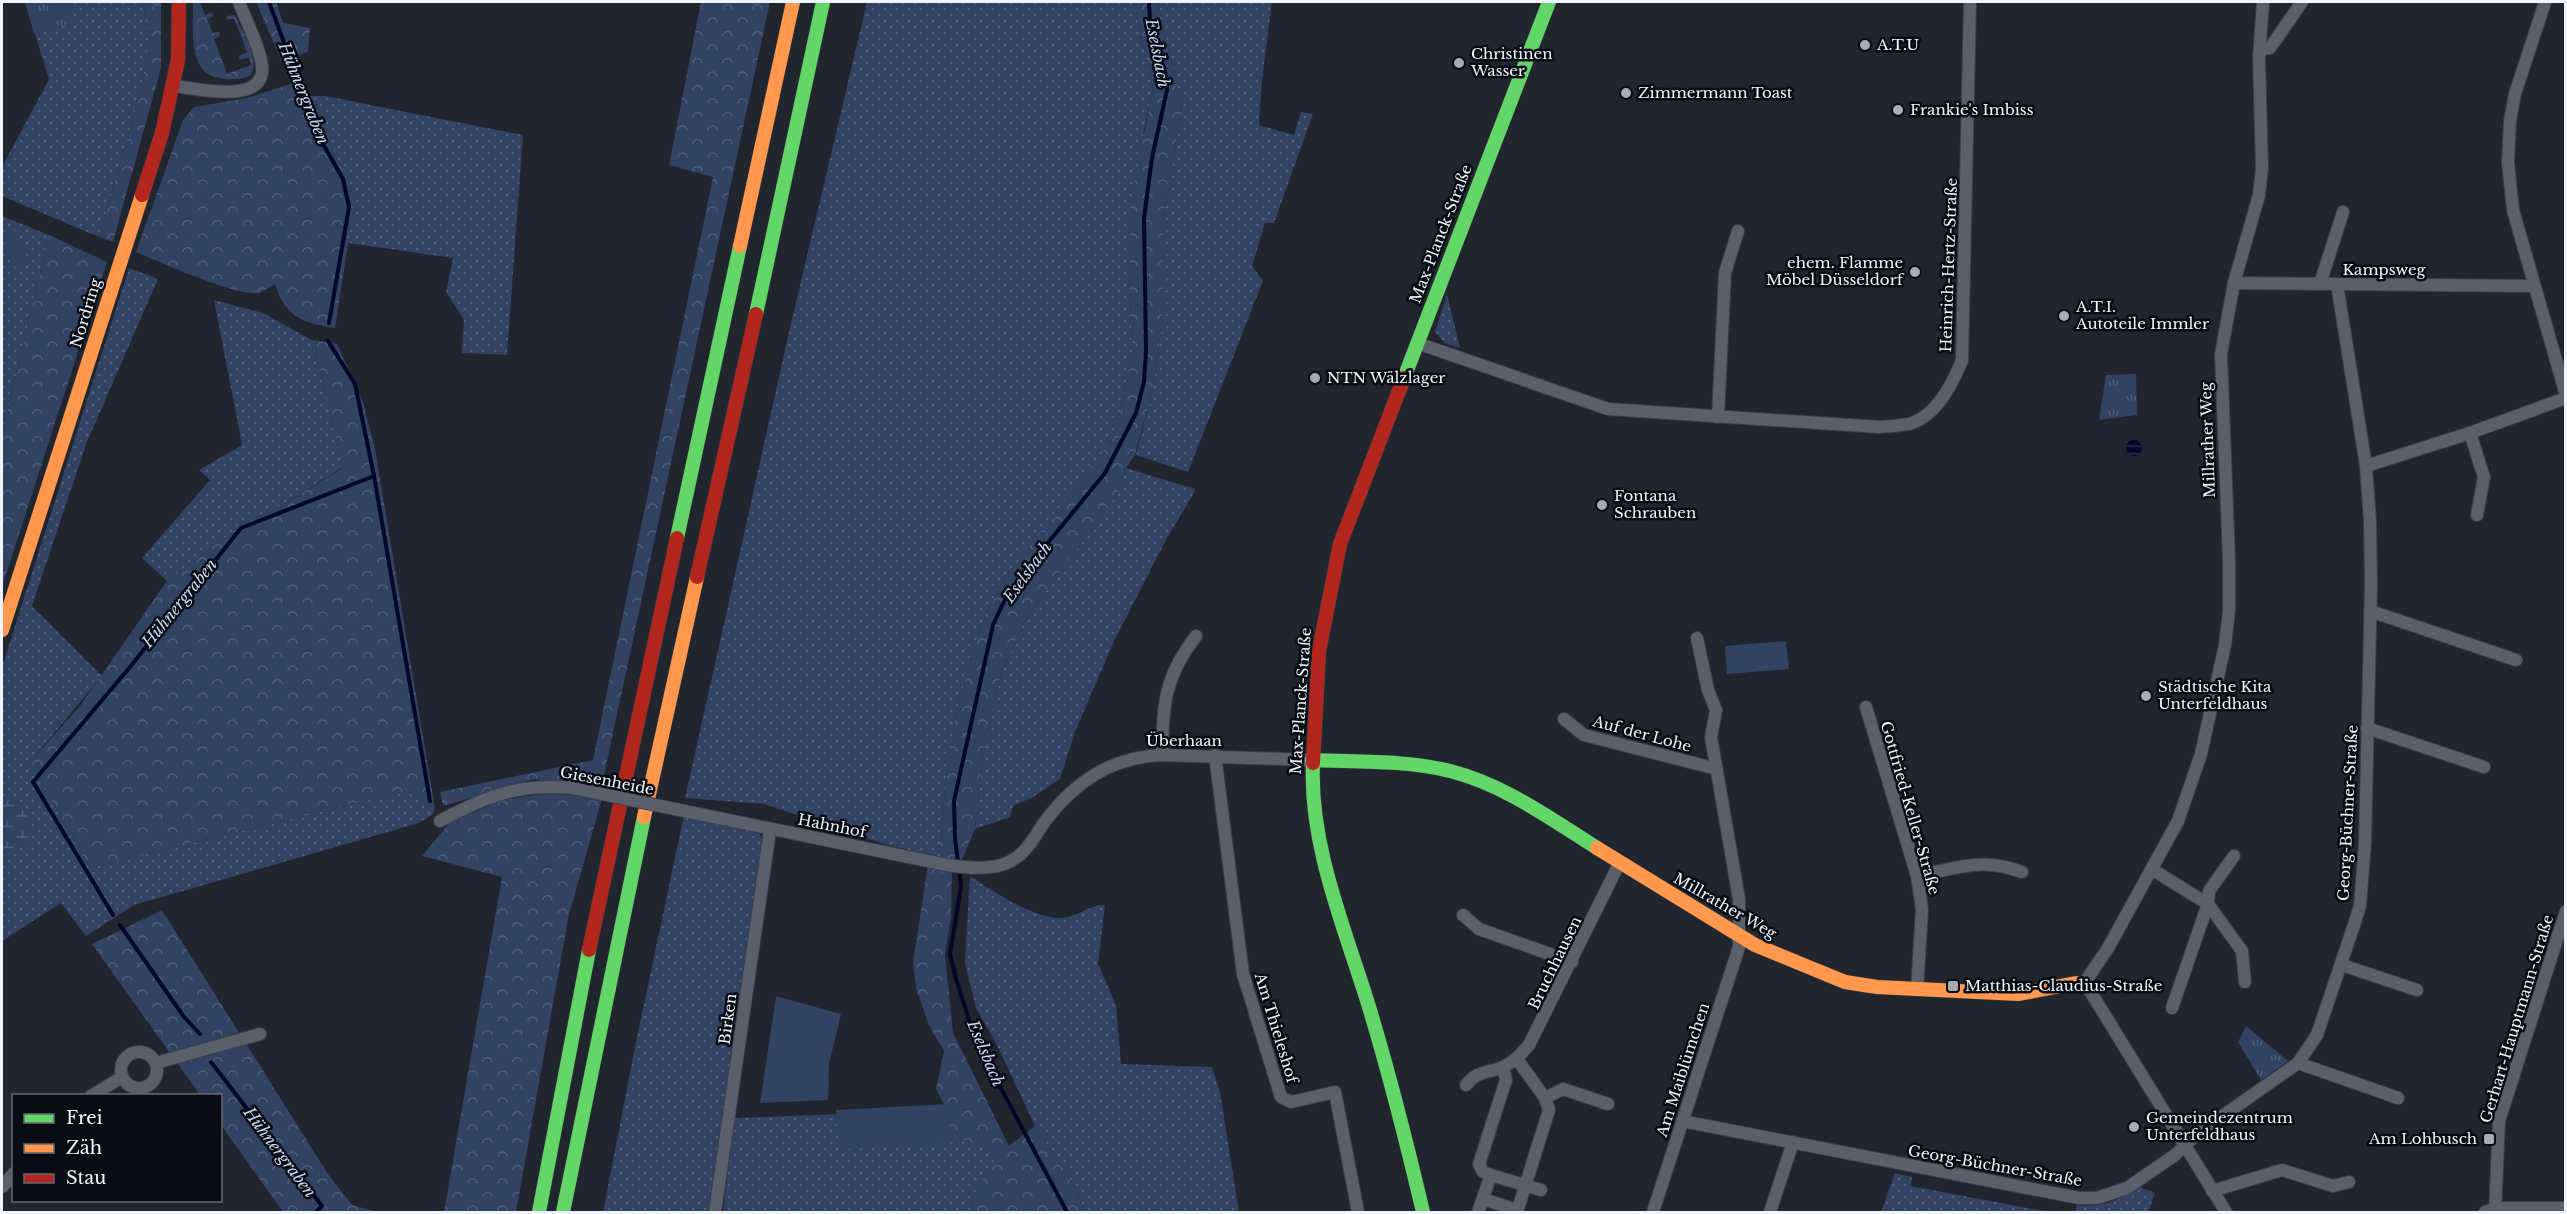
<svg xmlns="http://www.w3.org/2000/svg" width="2567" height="1214" viewBox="0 0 2567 1214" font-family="'Libre Baskerville',serif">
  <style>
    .grass { fill: url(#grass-dots) }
    .forest { fill: url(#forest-crowns) }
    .wetland { fill: url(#wetland-marsh) }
    .park { fill: url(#park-tufts) }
    .pitch { fill: #314263 }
    .water { fill: url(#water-rules) }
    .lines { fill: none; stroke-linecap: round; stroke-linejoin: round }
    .stream { stroke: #030829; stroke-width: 4 }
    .street-casing { stroke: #3b3f45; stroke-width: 14 }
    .fast-casing { stroke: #3b3f45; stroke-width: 15 }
    .slow-casing { stroke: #3b3f45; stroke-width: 15 }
    .jam-casing { stroke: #3b3f45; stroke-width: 15 }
    .street { stroke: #59606a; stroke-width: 12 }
    .fast { stroke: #63d668; stroke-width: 14 }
    .slow { stroke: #ff974d; stroke-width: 14 }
    .jam { stroke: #b3261e; stroke-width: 14 }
    .street-bridge-casing { stroke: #3b3f45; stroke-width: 14; stroke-linecap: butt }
    .street-bridge { stroke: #59606a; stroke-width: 12 }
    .poi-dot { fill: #a7acb5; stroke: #090d13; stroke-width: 2 }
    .labels { text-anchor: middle; stroke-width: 5; stroke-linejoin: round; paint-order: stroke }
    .poi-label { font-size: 15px; fill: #eff4fe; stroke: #090d13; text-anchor: start }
    .street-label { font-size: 15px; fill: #eff4fe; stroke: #090d13 }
    .water-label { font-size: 16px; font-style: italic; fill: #c8d7f3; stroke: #090d13 }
  </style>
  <defs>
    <pattern id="grass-dots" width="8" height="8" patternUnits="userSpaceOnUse" patternTransform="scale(1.5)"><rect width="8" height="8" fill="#314263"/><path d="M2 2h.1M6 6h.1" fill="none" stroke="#4f5e7a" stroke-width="1.8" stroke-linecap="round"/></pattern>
    <pattern id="forest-crowns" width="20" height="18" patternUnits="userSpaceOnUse" patternTransform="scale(1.5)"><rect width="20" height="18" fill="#314263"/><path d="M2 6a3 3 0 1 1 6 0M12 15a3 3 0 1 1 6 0" fill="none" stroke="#4f5e7a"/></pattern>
    <pattern id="wetland-marsh" width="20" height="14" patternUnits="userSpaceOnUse" patternTransform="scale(1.5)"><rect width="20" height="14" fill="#314263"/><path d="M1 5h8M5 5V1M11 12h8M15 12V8" fill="none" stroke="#4f5e7a"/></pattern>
    <pattern id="park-tufts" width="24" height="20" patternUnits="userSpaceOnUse" patternTransform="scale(1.5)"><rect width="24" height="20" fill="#314263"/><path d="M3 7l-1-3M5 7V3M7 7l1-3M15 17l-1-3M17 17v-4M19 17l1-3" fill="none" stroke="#4f5e7a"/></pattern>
    <pattern id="water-rules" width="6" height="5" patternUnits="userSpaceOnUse" patternTransform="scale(1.5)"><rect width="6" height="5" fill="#030829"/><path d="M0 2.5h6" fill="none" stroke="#282d49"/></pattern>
  </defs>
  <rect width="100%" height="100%" fill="#21252d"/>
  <g class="grass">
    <polygon points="25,2 143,2 149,42 140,94 99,237 2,196 2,167 49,79"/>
    <polygon points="867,2 1134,2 1153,89 1144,130 1129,271 1132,353 1118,422 1111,441 1079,485 1004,578 980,628 957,709 945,787 940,857 887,845 764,804 685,798 789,332"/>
    <polygon points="1158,2 1272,2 1262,81 1259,125 1294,135 1301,112 1313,114 1274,223 1265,223 1252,266 1263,281 1188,472 1136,455 1152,393 1163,318 1163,224 1182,107"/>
    <polygon points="309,96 325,96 523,135 507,355 462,353 464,320 446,292 453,258 348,243 355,199"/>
    <polygon points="2,216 49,235 2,434"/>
    <polygon points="129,268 158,279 87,442 32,606 102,676 30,762 90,868 406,791 435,809 432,815 419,823 134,905 86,936 61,903 2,941 2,667"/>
    <polygon points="1447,294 1460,348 1445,343 1435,332"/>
    <polygon points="214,300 263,313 312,340 343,467 271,512 247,521 167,581 142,558 210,480 199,470 242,445"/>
    <polygon points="1126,468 1195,489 1194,493 1167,538 1114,641 1075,732 1060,779 1033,797 1013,806 1010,817 975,829 983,756 1001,674 1025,620 1116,496"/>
    <polygon points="684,815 758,832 765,843 712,1212 603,1212 636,1042"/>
    <path d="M970,876C991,890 1036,920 1062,918C1078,917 1089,904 1105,905L1098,964L1116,1005L1121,1064L1212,1067L1220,1092L1239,1212H1083L1077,1190L1035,1126L995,1041L976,1008L965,963Z"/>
    <polygon points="947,1110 951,1135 999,1154 970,1201 973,1212 723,1212 734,1118"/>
    <polygon points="1895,1173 1912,1177 1911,1186 2049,1212 1881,1212"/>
    <path d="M2140,1187L2155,1193L2148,1212H2075L2077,1205C2102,1208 2119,1200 2140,1187Z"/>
  </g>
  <g class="forest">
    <polygon points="143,2 161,2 161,68 113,242 99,237 140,94 149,42"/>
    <path d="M193,2H200L205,15L212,12L214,16L207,19L213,33L219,32L220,36L214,39L227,74L251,65L249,57L240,60L239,56L247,52L234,18L225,20L227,16L235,15C243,34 260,56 251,75C242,80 229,80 219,78C186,72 194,27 193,2Z"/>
    <polygon points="256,2 276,2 283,23 310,28 308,52 281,60"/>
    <polygon points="701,2 770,2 601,789 535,779 443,806 440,792 593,760 713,177 669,165"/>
    <polygon points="1134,2 1158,2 1182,107 1163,224 1163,318 1152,393 1135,455 1126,468 1116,496 1025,620 1001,674 983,756 975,829 961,862 940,857 945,787 957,709 980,628 1004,578 1111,441 1118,422 1132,353 1129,271 1130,203 1153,89"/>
    <path d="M303,80L355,199L335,328C303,323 285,317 275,284C270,286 263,292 258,293C235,296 160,262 136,252L183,120L194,107L247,98Z"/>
    <polygon points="49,235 107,262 2,587 2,434"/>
    <polygon points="312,340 337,344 363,402 375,449 435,809 406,791 90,868 30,762 80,706 167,581 247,521 271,512 343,468"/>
    <polygon points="560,791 602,799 569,914 516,1212 444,1212 502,877 422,856 451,821 503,800"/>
    <polygon points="928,864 952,869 951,917 945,955 953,1033 1009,1146 1035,1126 1077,1190 1083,1212 973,1212 970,1201 998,1154 951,1135 947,1110 936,1089 944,1051 929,1025 916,988 913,962"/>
    <polygon points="162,910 328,1174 352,1205 377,1212 283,1212 221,1125 220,1096 200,1095 92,944"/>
  </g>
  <path class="wetland" d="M16,796C25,805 34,830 29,843L2,856V805Z"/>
  <g class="park">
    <polygon points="32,2 70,2 75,22 34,33 25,3"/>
    <polygon points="2136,374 2137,415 2099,420 2106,375"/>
    <polygon points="2246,1026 2288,1061 2261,1080 2238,1042"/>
  </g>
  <g class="pitch">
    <polygon points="16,230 29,261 12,268 2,236"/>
    <polygon points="1786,641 1789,669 1727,674 1725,646"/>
    <polygon points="776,996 841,1014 829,1064 828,1100 760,1103"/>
    <polygon points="948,1104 950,1143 839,1150 836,1110"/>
  </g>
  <circle class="water" cx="2134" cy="448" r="8"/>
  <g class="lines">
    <g class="stream">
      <polyline points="269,2 319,137 343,179 349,207 329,323"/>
      <polyline points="374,476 430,801"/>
      <polyline points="113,915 33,782 130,667 241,528 374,476 355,384 328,341"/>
      <polyline points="120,925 184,1017 200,1034"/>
      <polyline points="211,1062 322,1206 316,1212"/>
      <polyline points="1067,1212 988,1064 970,1023 956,979 950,954 961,886 955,838 954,801 993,625 1007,595 1029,566 1105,473 1136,413 1144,382 1146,351 1144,218 1152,158 1167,90 1165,71 1151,35 1149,2"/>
    </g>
    <defs>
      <g id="street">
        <polyline points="2545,2 2515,94 2510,121 2508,163 2513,210 2566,395"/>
        <polyline points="2260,49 2270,48 2302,2"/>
        <path d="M174,86C194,88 259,104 262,72C264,55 245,19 239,2"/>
        <polyline points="2234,283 2534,286"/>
        <polyline points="2320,284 2343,212"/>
        <path d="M1417,343L1608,409L1879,427C1890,426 1902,426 1912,423C1938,414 1953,383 1962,360L1970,2"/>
        <polyline points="1718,417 1725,273 1738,231"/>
        <polyline points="2470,433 2484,477 2477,515"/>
        <polyline points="2366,466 2470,433 2566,398"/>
        <polyline points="2370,611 2516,660"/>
        <polyline points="1866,707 1917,876 1922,909 1917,990"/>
        <polyline points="1564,719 1584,735 1717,769"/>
        <polyline points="2367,728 2484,767"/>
        <path d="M1162,755C1163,705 1164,677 1196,636"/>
        <polyline points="1215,755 1243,974 1281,1097 1291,1102 1335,1092 1358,1212"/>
        <path d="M704,815L947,865C966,868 994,871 1011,861C1028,852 1035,835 1046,820C1076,781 1112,757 1162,755L1312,760"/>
        <path d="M440,821C486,796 520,783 573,788"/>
        <polyline points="2153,870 2208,904 2242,951 2245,982"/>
        <path d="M1917,876C1957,868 1981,857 2022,872"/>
        <polyline points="1463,915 1479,929 1572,962"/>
        <polyline points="2342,965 2417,990"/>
        <polyline points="2172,1008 2208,904 2209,891 2234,856"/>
        <circle cx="139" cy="1070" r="18"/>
        <polyline points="156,1063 260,1034"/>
        <polyline points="2298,1063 2398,1098"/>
        <path d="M1466,1085C1478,1070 1486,1074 1503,1067C1514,1062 1521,1054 1529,1045L1620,862"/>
        <polyline points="91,1096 122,1077"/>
        <polyline points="1545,1098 1563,1089 1608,1104"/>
        <polyline points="1682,1121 2079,1198 2097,1198 2127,1188 2175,1155 2197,1134 2298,1063 2317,1035 2355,922 2360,906 2365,843 2371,585 2370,521 2366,466 2337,284"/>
        <polyline points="1491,1175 1483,1172 1479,1164 1506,1080 1503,1067"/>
        <polyline points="2,1187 14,1173"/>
        <polyline points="2212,1191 2282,1170 2333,1186 2349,1182"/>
        <polyline points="1483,1199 1517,1210"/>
        <polyline points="715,1212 770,830"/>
        <polyline points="1478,1212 1491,1175 1541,1190"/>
        <polyline points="1517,1212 1549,1110 1545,1098 1517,1059"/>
        <polyline points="1653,1212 1739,947 1739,899 1711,737 1716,710 1708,690 1697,638"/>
        <polyline points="1770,1212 1793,1142"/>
        <polyline points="2226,1212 2090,991 2083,985 2108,948 2178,821 2201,754 2225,645 2229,611 2229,560 2221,354 2234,283 2259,195 2262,168 2259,58 2263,2"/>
        <polyline points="2485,1212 2495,1208 2566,1208"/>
        <polyline points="2495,1212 2499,1121 2566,911"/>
      </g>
      <g id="fast">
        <polyline points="756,314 823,2"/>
        <polyline points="1404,378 1549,2"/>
        <polyline points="677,538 740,246"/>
        <path d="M1312,760C1358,762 1405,760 1450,771C1503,784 1551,819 1597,848"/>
        <path d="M1313,763C1309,846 1346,931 1370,1010C1390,1077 1407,1144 1423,1212"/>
        <polyline points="539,1212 589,950"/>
        <polyline points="563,1212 644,817"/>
      </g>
      <g id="slow">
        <polyline points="740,246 793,2"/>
        <polyline points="2,630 142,195"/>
        <polyline points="644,817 697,577"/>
        <polyline points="1597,848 1755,945 1845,982 1877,987 2019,994 2076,983 2083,985"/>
      </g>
      <g id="jam">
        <polyline points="142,195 162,133 178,60 179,2"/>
        <polyline points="697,577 756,314"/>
        <polyline points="1313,763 1319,651 1340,544 1404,378"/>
        <polyline points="589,950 677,538"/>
      </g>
    </defs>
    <use href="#street" class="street-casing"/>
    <use href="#fast" class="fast-casing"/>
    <use href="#slow" class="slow-casing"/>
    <use href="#jam" class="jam-casing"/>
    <use href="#street" class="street"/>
    <use href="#fast" class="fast"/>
    <use href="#slow" class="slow"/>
    <use href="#jam" class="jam"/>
    <defs>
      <polyline id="street-bridge" points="573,788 704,815"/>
    </defs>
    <use href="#street-bridge" class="street-bridge-casing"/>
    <use href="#street-bridge" class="street-bridge"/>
  </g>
  <g class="poi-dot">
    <circle cx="1865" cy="45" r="6"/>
    <circle cx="1459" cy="63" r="6"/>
    <circle cx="1626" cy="93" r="6"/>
    <circle cx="1898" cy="110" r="6"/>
    <circle cx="1915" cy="272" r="6"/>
    <circle cx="2064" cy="316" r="6"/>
    <circle cx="1315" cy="378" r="6"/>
    <circle cx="1602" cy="505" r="6"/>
    <circle cx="2146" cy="696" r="6"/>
    <rect x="1947" y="980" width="12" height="12" rx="3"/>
    <circle cx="2134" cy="1127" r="6"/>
    <rect x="2483" y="1133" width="12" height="12" rx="3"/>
  </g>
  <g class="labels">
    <g class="poi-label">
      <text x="1877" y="50">A.T.U</text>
      <text x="1471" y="59">Christinen<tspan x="1471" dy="17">Wasser</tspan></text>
      <text x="1638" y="98">Zimmermann Toast</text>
      <text x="1910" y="115">Frankie's Imbiss</text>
      <text x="1903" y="268" text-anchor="end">ehem. Flamme<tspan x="1903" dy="17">Möbel Düsseldorf</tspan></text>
      <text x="2076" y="312">A.T.I.<tspan x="2076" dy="17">Autoteile Immler</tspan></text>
      <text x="1327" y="383">NTN Wälzlager</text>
      <text x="1614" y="501">Fontana<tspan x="1614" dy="17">Schrauben</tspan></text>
      <text x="2158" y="692">Städtische Kita<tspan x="2158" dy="17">Unterfeldhaus</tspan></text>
      <text x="1965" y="991">Matthias-Claudius-Straße</text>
      <text x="2146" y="1123">Gemeindezentrum<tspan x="2146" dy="17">Unterfeldhaus</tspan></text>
      <text x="2477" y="1144" text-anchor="end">Am Lohbusch</text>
    </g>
    <g class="street-label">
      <text transform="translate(1441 234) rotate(-69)" y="5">Max-Planck-Straße</text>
      <text transform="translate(1949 265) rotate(-88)" y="5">Heinrich-Hertz-Straße</text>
      <text x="2384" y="275">Kampsweg</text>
      <text transform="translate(86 313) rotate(-73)" y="5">Nordring</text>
      <text transform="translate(2208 440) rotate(-92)" y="5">Millrather Weg</text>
      <text transform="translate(1301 701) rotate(-86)" y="5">Max-Planck-Straße</text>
      <text transform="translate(1642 734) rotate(15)" y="5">Auf der Lohe</text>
      <text x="1184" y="746">Überhaan</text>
      <text transform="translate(607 781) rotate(11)" y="5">Giesenheide</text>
      <text transform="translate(1910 808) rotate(74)" y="5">Gottfried-Keller-Straße</text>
      <text transform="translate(2348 813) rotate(-87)" y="5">Georg-Büchner-Straße</text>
      <text transform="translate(832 826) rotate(11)" y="5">Hahnhof</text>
      <text transform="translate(1725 906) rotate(30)" y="5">Millrather Weg</text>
      <text transform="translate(1555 963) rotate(-64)" y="5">Bruchhausen</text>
      <text transform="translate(728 1019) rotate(-82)" y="5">Birken</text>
      <text transform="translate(2517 1019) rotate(-73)" y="5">Gerhart-Hauptmann-Straße</text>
      <text transform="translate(1276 1028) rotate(73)" y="5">Am Thieleshof</text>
      <text transform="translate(1683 1070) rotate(-72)" y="5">Am Maiblümchen</text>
      <text transform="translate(1995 1166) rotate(10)" y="5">Georg-Büchner-Straße</text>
    </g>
    <g class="water-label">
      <text transform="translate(1158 53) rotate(79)" y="6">Eselsbach</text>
      <text transform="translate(304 93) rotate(68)" y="6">Hühnergraben</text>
      <text transform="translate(1027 572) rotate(-54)" y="6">Eselsbach</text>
      <text transform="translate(179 603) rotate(-51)" y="6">Hühnergraben</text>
      <text transform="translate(986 1053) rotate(67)" y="6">Eselsbach</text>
      <text transform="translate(280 1152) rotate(53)" y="6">Hühnergraben</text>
    </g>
  </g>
  <rect width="2567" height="1214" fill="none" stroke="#eff4fe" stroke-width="6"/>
  <rect x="12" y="1094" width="210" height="108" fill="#090d13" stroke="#656971" stroke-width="1.5"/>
  <rect x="24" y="1114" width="30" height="9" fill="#63d668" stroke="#656971" stroke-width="1.5"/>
  <text x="66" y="1124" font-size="18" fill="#eff4fe">Frei</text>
  <rect x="24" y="1144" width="30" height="9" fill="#ff974d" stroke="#656971" stroke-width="1.5"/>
  <text x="66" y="1154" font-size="18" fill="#eff4fe">Zäh</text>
  <rect x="24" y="1174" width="30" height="9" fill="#b3261e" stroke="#656971" stroke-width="1.5"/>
  <text x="66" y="1184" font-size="18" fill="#eff4fe">Stau</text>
</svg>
